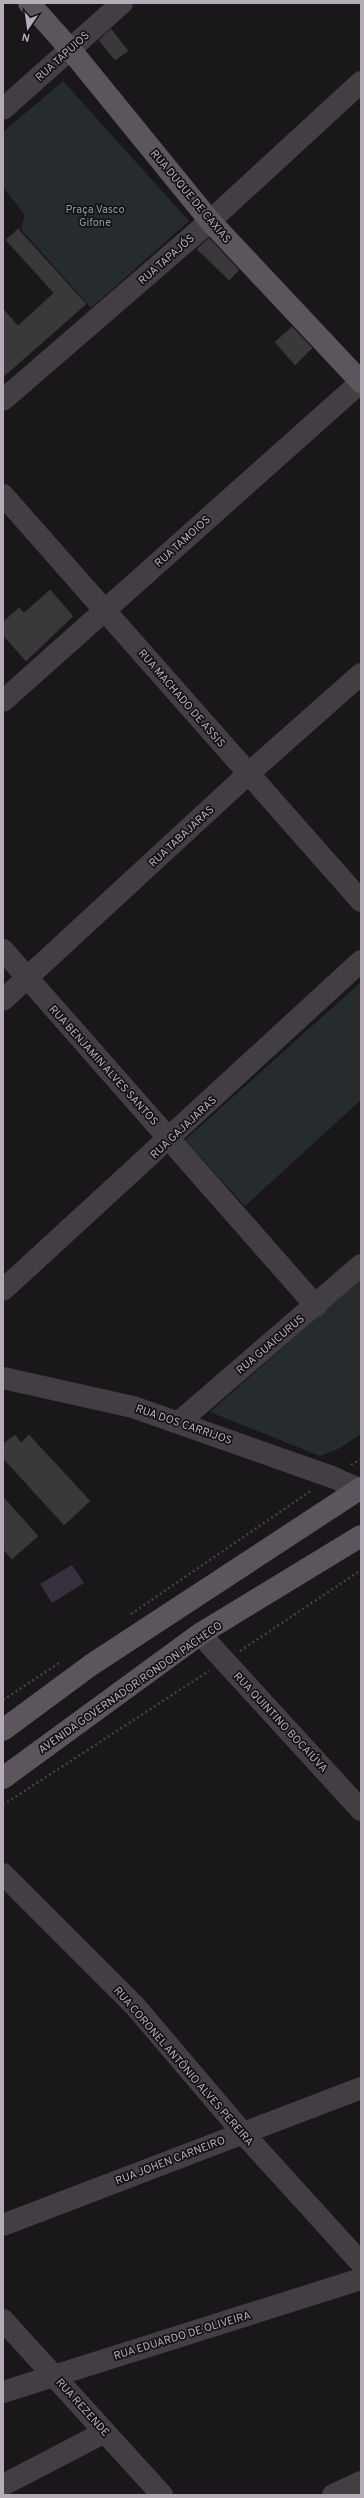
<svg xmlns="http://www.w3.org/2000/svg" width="364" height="2498" viewBox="0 0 364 2498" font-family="Overpass,sans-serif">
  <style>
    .green { fill: #262c2e }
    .water { fill: #38303e }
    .building { fill: #3b383b; stroke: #353235 }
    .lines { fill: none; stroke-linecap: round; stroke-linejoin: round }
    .path { stroke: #464147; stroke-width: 2.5; stroke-dasharray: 2 3; stroke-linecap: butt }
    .minor { stroke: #433e43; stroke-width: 22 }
    .major { stroke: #5c555d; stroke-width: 22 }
    .labels { text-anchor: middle; stroke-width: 3.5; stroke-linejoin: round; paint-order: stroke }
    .street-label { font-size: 11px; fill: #b6abb8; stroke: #141214 }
    .park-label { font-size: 11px; fill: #839ca1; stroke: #141214 }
  </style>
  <rect width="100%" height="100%" fill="#191719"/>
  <g class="green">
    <polygon points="63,81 189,221 91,308 21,229 25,215 3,187 3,132"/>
    <polygon points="361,982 361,1100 245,1206 185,1140"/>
    <polygon points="361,1278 361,1434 340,1448 320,1456 210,1412"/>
  </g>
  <polygon class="water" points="72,1565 84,1583 52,1603 40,1584"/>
  <g class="building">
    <polygon points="111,29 128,51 115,60 99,40"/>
    <polygon points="18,229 86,304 3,377 3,309 18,326 54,293 6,240"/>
    <polygon points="209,238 239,270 229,280 197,249"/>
    <polygon points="292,327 312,348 295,365 275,342"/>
    <polygon points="50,590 73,616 26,661 3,635 3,622 19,608 24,613"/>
    <polygon points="15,1435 21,1443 29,1435 90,1501 64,1525 3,1458 3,1444"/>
    <polygon points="3,1497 38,1536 12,1559 3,1549"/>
  </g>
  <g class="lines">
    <g class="path">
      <polyline points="351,1465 361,1459"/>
      <polyline points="131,1614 312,1490"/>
      <polyline points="240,1651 361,1570"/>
      <polyline points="3,1700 59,1663"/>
      <polyline points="3,1805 209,1671"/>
    </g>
    <g class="minor">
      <polyline points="3,109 122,3"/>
      <polyline points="3,400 210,221 361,82"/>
      <polyline points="3,495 361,901"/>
      <polyline points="3,701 361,382"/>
      <polyline points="3,950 316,1306"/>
      <polyline points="3,1000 248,774 361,674"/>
      <polyline points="3,1290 361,961"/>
      <polyline points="3,1378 133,1407 332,1477 359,1489"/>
      <polyline points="179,1422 361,1265"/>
      <polyline points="200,1634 361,1810"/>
      <polyline points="3,1874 135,2006 242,2132 361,2263"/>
      <polyline points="3,2225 361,2088"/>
      <polyline points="3,2320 162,2495"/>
      <polyline points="3,2392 361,2279"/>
      <polyline points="3,2485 105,2432"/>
      <polyline points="333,2495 361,2482"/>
    </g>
    <g class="major">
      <polyline points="29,3 70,49 210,221 361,382"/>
      <polyline points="3,1730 91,1665 361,1488"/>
      <polyline points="3,1778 200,1634 361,1536"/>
    </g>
  </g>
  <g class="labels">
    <g class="street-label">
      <text transform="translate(62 56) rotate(-42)" y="4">RUA TAPUIOS</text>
      <text transform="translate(191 196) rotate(50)" y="4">RUA DUQUE DE CAXIAS</text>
      <text transform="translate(166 259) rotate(-41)" y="4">RUA TAPAJÓS</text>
      <text transform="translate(182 541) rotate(-42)" y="4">RUA TAMOIOS</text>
      <text transform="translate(182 698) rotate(49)" y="4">RUA MACHADO DE ASSIS</text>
      <text transform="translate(181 836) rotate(-43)" y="4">RUA TABAJARAS</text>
      <text transform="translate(104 1065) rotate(48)" y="4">RUA BENJAMIN ALVES SANTOS</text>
      <text transform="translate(183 1127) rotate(-43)" y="4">RUA GAJAJARAS</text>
      <text transform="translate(270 1344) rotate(-40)" y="4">RUA GUAICURUS</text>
      <text transform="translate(184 1424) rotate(19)" y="4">RUA DOS CARRIJOS</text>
      <text transform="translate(130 1687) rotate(-35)" y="4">AVENIDA GOVERNADOR RONDON PACHECO</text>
      <text transform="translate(281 1722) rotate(47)" y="4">RUA QUINTINO BOCAIÚVA</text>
      <text transform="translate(184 2066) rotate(49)" y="4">RUA CORONEL ANTÔNIO ALVES PEREIRA</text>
      <text transform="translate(170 2160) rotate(-21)" y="4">RUA JOHEN CARNEIRO</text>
      <text transform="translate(182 2335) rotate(-17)" y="4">RUA EDUARDO DE OLIVEIRA</text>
      <text transform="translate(83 2407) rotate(48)" y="4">RUA REZENDE</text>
    </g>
    <g class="park-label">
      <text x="95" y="213">Praça Vasco<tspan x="95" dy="13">Gifone</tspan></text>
    </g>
  </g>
  <rect width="364" height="2498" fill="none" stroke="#b6abb8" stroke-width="8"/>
  <g transform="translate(28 28) rotate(193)" stroke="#141214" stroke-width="3" paint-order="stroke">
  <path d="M0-3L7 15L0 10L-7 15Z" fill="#b6abb8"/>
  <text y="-6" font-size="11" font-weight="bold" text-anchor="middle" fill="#b6abb8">N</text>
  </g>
</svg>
